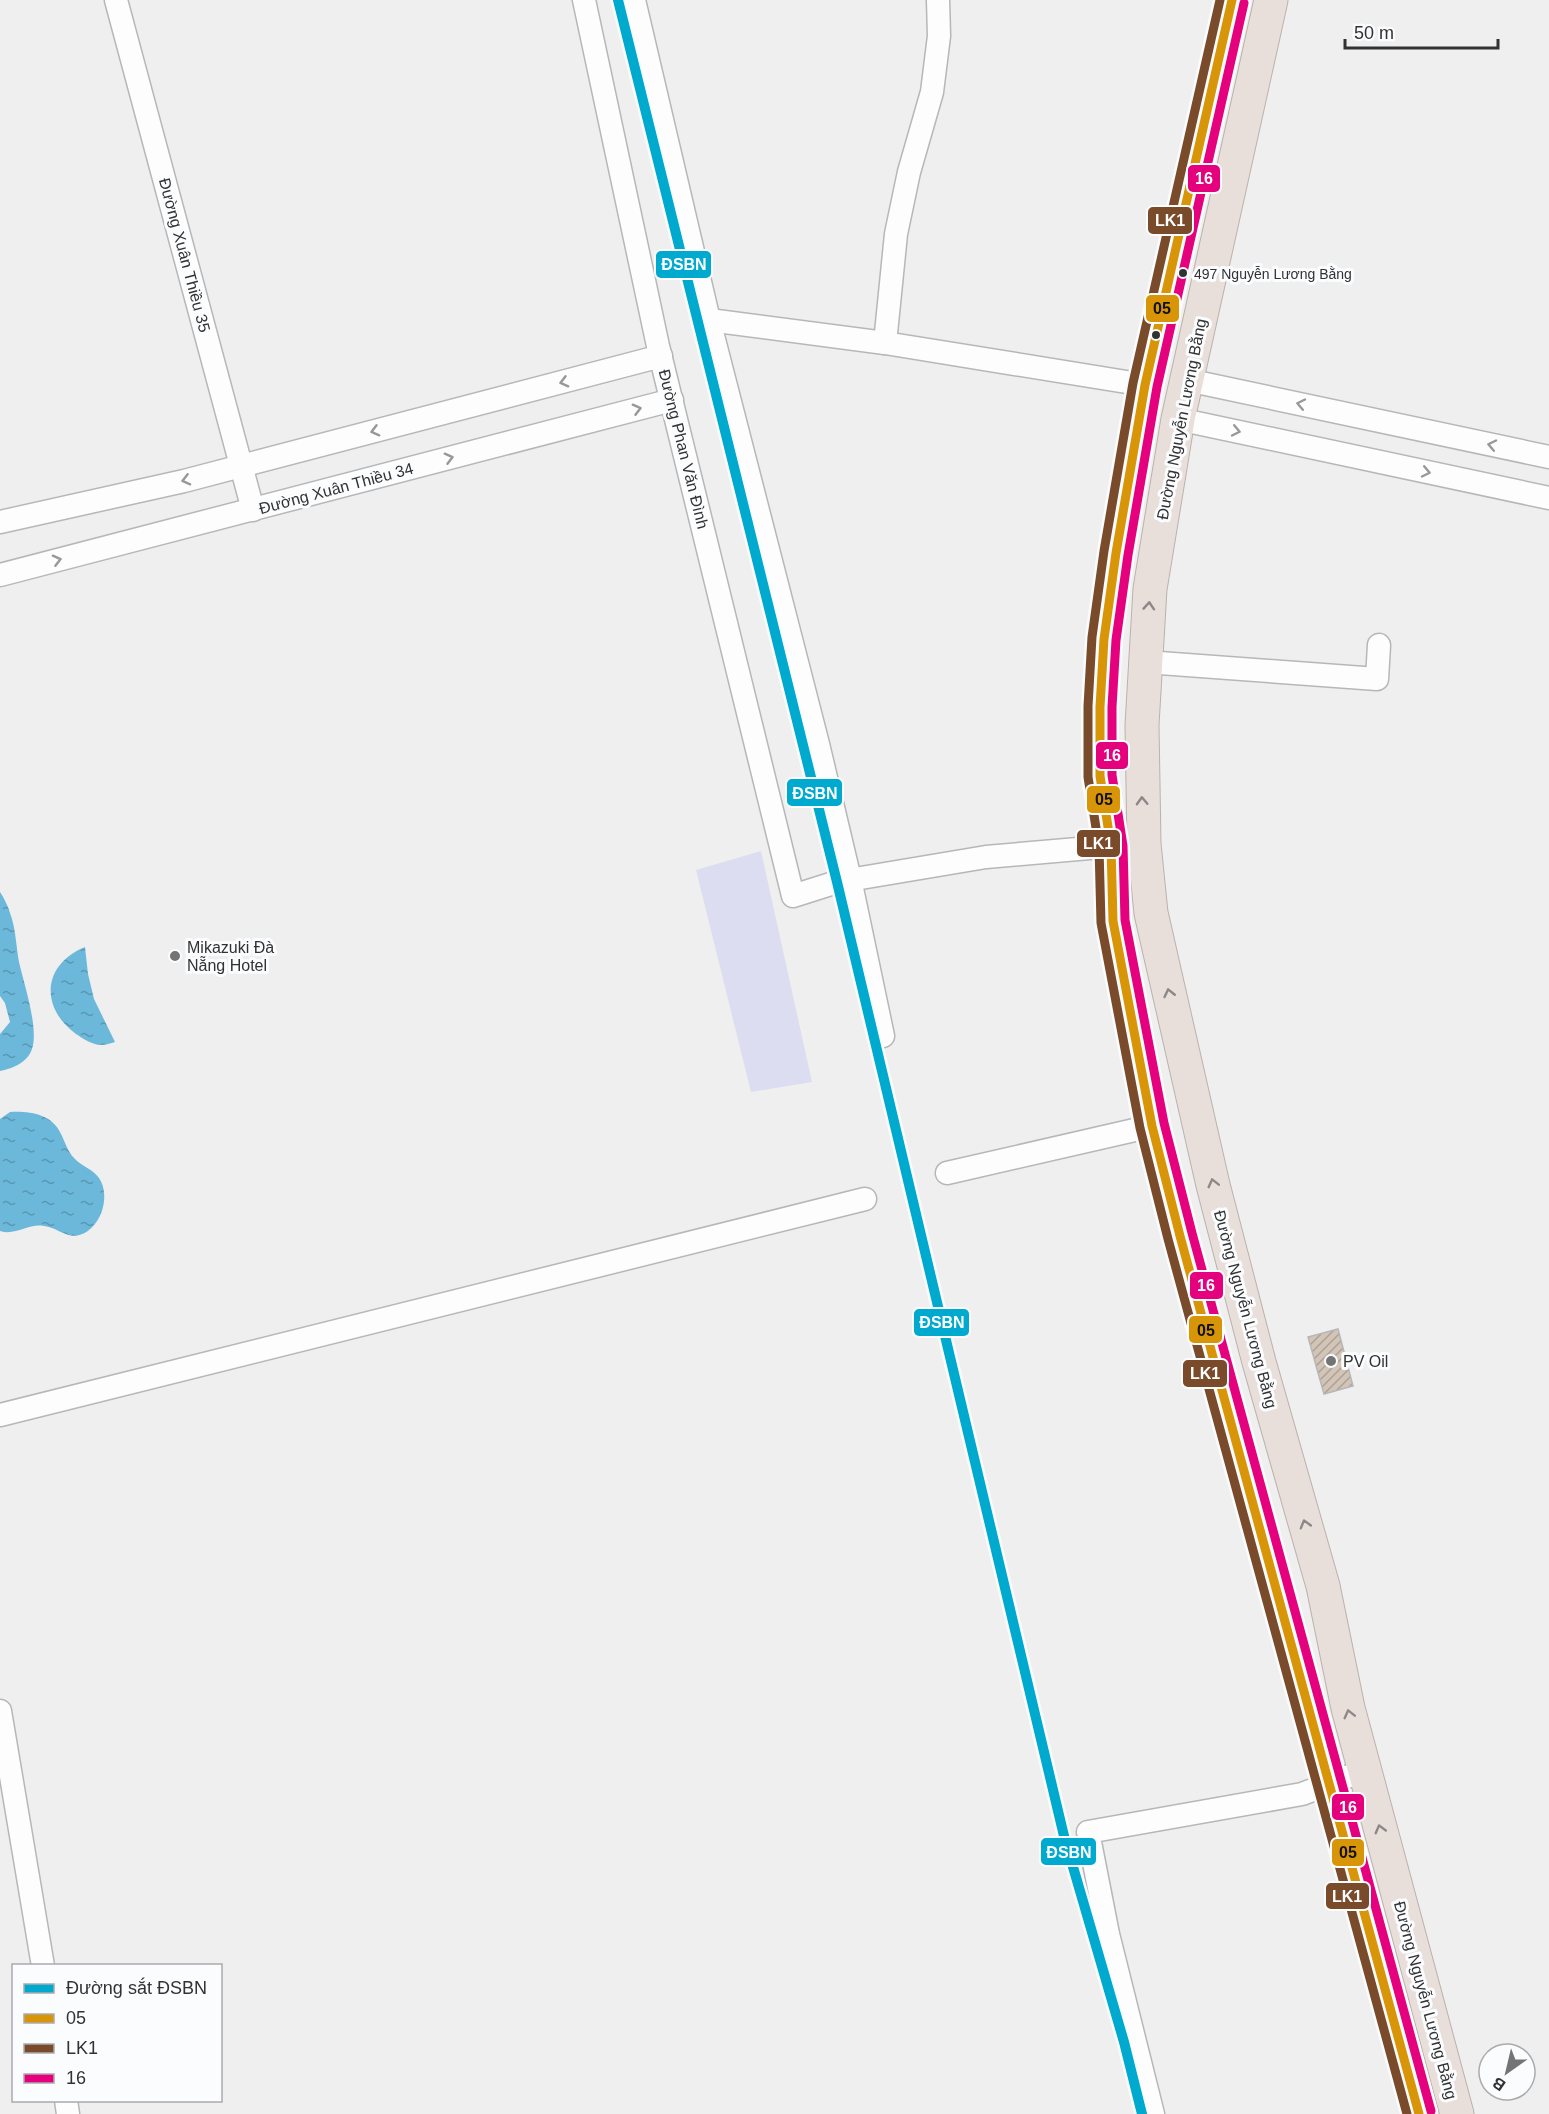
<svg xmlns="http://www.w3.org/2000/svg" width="1549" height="2114" viewBox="0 0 1549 2114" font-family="Arial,sans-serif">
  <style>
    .green { fill: #dcddf0 }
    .water { fill: url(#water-ripples) }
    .building { fill: url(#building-hatch); stroke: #b7b7b7; stroke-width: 1.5 }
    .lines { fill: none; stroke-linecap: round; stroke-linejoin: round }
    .minor-casing { stroke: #b7b7b7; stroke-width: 25 }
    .highway-casing { stroke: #bbb1ac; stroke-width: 35 }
    .minor { stroke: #fdfdfd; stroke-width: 22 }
    .highway { stroke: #e8dfdb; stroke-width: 33 }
    .bus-1-casing { stroke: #fbfcfe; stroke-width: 14 }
    .bus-2-casing { stroke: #fbfcfe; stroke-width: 14 }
    .bus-3-casing { stroke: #fbfcfe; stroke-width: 14 }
    .bus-1 { stroke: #d99508; stroke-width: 9 }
    .bus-2 { stroke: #7a4b2a; stroke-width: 9 }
    .bus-3 { stroke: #e5007d; stroke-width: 9 }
    .rail-1-casing { stroke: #fbfcfe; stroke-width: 15 }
    .rail-1 { stroke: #00a9ce; stroke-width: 10 }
    .oneway { stroke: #989898 }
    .oneway2 { stroke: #8d8887 }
    .bus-dot { fill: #323233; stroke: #fbfcfe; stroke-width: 2 }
    .poi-dot { fill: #747475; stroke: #fbfcfe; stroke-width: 2 }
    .labels { text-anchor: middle; stroke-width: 6; stroke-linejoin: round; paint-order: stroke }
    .bus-label { font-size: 14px; fill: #323233; stroke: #fbfcfe; text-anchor: start }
    .street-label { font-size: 16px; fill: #323233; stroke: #fbfcfe }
    .poi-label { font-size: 16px; fill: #323233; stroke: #fbfcfe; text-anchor: start }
    .line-badge { stroke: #fbfcfe; stroke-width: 2 }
    .badge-label { font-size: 16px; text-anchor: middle; font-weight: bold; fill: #fff }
    .pale-badge-label { font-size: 16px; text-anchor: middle; font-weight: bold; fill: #111 }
  </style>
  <defs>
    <pattern id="water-ripples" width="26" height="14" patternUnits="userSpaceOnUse" patternTransform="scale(1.5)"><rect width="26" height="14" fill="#6cb8db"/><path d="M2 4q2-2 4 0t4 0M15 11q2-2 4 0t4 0" fill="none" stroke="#5996b2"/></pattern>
    <pattern id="building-hatch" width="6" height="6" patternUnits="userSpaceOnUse" patternTransform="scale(1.5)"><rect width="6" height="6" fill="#d2c5b7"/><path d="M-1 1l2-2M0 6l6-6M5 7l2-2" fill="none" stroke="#aba195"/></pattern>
  </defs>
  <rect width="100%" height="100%" fill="#efefef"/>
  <polygon class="green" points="761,851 812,1082 751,1092 696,870"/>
  <g class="water">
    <path d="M0,892C4,898 8,906 10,913C16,929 16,946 19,962C24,984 39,1028 32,1049C28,1062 12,1069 0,1071V1034L10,1022L5,1003L0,996Z"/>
    <path d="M85,947L88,974L94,999L115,1042C111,1043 105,1045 101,1045C92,1045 82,1038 76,1034C39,1007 43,964 85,947Z"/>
    <path d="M10,1112C30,1111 52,1114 61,1134C65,1142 68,1152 74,1158C81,1166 93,1169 99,1178C112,1197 100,1233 75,1236C64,1236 55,1227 44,1226C29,1223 16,1236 0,1231V1119Z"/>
  </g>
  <polygon class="building" points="1338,1329 1353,1386 1324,1394 1308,1337"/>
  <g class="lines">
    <defs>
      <g id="minor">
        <polyline points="116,0 253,510"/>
        <polyline points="584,0 658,346 793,896 837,882 986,857 1124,845"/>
        <polyline points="634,0 709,320 818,744 850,879 883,1036"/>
        <polyline points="709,320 885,343 1145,385"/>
        <polyline points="885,343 896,234 909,172 932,92 939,36 938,0"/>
        <polyline points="1187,380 1549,457"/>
        <polyline points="1178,419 1549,498"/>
        <polyline points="0,522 184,481 661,356"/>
        <polyline points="0,575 672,400"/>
        <polyline points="1146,662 1377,679 1379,645"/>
        <polyline points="947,1173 1152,1126"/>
        <polyline points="0,1415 865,1199"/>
        <polyline points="0,1711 43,1966"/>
        <polyline points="66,2100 68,2114"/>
        <polyline points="1153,2114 1108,1934 1088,1832 1302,1794 1365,1770"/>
      </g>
      <g id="highway">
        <polyline points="1232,0 1145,385 1116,553 1104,639 1100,707 1100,776 1111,846 1113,921 1152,1126 1180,1236 1419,2114"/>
        <polyline points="1271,0 1178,419 1150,589 1142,725 1144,844 1151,913 1213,1185 1259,1362 1323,1586 1348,1708 1457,2114"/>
      </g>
    </defs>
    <use href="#minor" class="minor-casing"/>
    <use href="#highway" class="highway-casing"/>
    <use href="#minor" class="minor"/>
    <use href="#highway" class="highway"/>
    <defs>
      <polyline id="bus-1" points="1232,0 1145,385 1116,553 1104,639 1100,707 1100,776 1111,846 1113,921 1152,1126 1180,1236 1419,2114"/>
      <polyline id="bus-2" points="1220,0 1133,383 1104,551 1092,637 1088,706 1088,777 1099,847 1101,923 1140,1128 1168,1239 1407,2114"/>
      <polyline id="bus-3" points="1244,3 1157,387 1128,555 1116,640 1112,707 1112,775 1123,846 1125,920 1164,1123 1192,1233 1431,2111"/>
    </defs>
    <use href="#bus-1" class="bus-1-casing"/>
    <use href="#bus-2" class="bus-2-casing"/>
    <use href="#bus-3" class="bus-3-casing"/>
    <use href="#bus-1" class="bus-1"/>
    <use href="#bus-2" class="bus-2"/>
    <use href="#bus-3" class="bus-3"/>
    <defs>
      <polyline id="rail-1" points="618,0 837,882 1064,1836 1124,2042 1142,2114"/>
    </defs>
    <use href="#rail-1" class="rail-1-casing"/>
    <use href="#rail-1" class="rail-1"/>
  </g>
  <defs><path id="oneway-chevron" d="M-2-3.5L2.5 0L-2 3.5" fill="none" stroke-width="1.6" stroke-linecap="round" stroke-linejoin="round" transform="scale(1.5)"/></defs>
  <g class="oneway">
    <use href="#oneway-chevron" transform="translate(564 382) rotate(165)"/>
    <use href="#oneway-chevron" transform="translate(1301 404) rotate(-168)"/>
    <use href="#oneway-chevron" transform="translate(637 409) rotate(-15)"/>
    <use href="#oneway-chevron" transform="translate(375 431) rotate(165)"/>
    <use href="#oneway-chevron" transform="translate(1236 431) rotate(12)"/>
    <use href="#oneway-chevron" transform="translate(1492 445) rotate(-168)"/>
    <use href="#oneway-chevron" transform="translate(449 458) rotate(-15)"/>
    <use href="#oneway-chevron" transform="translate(1426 472) rotate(12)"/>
    <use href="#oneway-chevron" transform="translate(186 480) rotate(166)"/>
    <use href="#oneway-chevron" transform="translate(57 560) rotate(-14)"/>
  </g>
  <g class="oneway2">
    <use href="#oneway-chevron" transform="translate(1149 606) rotate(-86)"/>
    <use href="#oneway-chevron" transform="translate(1142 801) rotate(-92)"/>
    <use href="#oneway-chevron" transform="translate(1169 993) rotate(-103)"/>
    <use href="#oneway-chevron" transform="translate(1213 1183) rotate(-104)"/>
    <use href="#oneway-chevron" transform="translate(1305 1524) rotate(-106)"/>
    <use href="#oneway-chevron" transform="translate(1349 1714) rotate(-104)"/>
    <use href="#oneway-chevron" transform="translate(1380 1829) rotate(-105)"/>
  </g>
  <g class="bus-dot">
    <circle cx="1183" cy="273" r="5"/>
    <circle cx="1156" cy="335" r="5"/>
  </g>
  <g class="poi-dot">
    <circle cx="175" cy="956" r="6"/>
    <circle cx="1331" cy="1361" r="6"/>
  </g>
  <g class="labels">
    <g class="bus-label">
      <text x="1194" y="279">497 Nguyễn Lương Bằng</text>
    </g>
    <g class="street-label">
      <text transform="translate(185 255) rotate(75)" y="6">Đường Xuân Thiều 35</text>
      <text transform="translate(1181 419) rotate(-79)" y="6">Đường Nguyễn Lương Bằng</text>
      <text transform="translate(684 449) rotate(76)" y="6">Đường Phan Văn Đình</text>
      <text transform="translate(336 488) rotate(-15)" y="6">Đường Xuân Thiều 34</text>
      <text transform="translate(1246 1309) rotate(75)" y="6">Đường Nguyễn Lương Bằng</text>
      <text transform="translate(1426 2000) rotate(75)" y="6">Đường Nguyễn Lương Bằng</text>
    </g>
    <g class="poi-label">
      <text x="187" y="953">Mikazuki Đà<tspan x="187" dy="18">Nẵng Hotel</tspan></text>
      <text x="1343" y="1367">PV Oil</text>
    </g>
  </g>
  <g class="line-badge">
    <rect x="1187" y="164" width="34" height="29" rx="6" fill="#e5007d"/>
    <rect x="1147" y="206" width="46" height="29" rx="6" fill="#7a4b2a"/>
    <rect x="655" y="250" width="57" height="29" rx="6" fill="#00a9ce"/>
    <rect x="1145" y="294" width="35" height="29" rx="6" fill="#d99508"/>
    <rect x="1095" y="741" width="34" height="29" rx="6" fill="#e5007d"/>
    <rect x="786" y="778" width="57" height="29" rx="6" fill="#00a9ce"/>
    <rect x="1086" y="785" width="35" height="29" rx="6" fill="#d99508"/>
    <rect x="1076" y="829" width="45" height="29" rx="6" fill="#7a4b2a"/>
    <rect x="1189" y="1271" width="35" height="29" rx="6" fill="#e5007d"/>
    <rect x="913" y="1308" width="57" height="29" rx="6" fill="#00a9ce"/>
    <rect x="1188" y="1315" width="35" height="29" rx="6" fill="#d99508"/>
    <rect x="1182" y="1359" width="46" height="29" rx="6" fill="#7a4b2a"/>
    <rect x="1331" y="1793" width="34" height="28" rx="6" fill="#e5007d"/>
    <rect x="1040" y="1837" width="57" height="29" rx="6" fill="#00a9ce"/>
    <rect x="1331" y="1838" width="34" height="29" rx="6" fill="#d99508"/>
    <rect x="1325" y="1882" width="45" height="28" rx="6" fill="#7a4b2a"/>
  </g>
  <g class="badge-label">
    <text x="1204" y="184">16</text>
    <text x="1170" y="226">LK1</text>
    <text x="684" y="270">ĐSBN</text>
    <text x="1112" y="761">16</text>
    <text x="815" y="799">ĐSBN</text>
    <text x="1098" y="849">LK1</text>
    <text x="1206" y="1291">16</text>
    <text x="942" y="1328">ĐSBN</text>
    <text x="1205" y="1379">LK1</text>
    <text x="1348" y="1813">16</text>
    <text x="1069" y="1858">ĐSBN</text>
    <text x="1347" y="1902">LK1</text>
  </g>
  <g class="pale-badge-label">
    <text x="1162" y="314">05</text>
    <text x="1104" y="805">05</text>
    <text x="1206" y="1336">05</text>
    <text x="1348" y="1858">05</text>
  </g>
  <rect x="12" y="1964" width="210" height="138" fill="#fbfcfe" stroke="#ababad" stroke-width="1.5"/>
  <rect x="24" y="1984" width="30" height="9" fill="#00a9ce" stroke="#ababad" stroke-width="1.5"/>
  <text x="66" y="1994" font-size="18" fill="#323233">Đường sắt ĐSBN</text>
  <rect x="24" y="2014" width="30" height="9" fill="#d99508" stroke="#ababad" stroke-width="1.5"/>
  <text x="66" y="2024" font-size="18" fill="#323233">05</text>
  <rect x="24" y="2044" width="30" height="9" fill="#7a4b2a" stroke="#ababad" stroke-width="1.5"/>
  <text x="66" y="2054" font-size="18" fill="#323233">LK1</text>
  <rect x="24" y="2074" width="30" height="9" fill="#e5007d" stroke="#ababad" stroke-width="1.5"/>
  <text x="66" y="2084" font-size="18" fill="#323233">16</text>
  <g transform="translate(1507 2072) rotate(214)"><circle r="28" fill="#fbfcfe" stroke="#ababad" stroke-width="1.5"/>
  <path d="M0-4.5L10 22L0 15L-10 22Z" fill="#747475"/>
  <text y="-9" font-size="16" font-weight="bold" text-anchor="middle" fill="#323233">B</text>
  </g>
  <path d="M1345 39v9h153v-9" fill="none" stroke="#323233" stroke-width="3"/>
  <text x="1354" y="39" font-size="18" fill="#323233" stroke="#fbfcfe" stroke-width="4.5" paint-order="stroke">50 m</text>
</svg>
